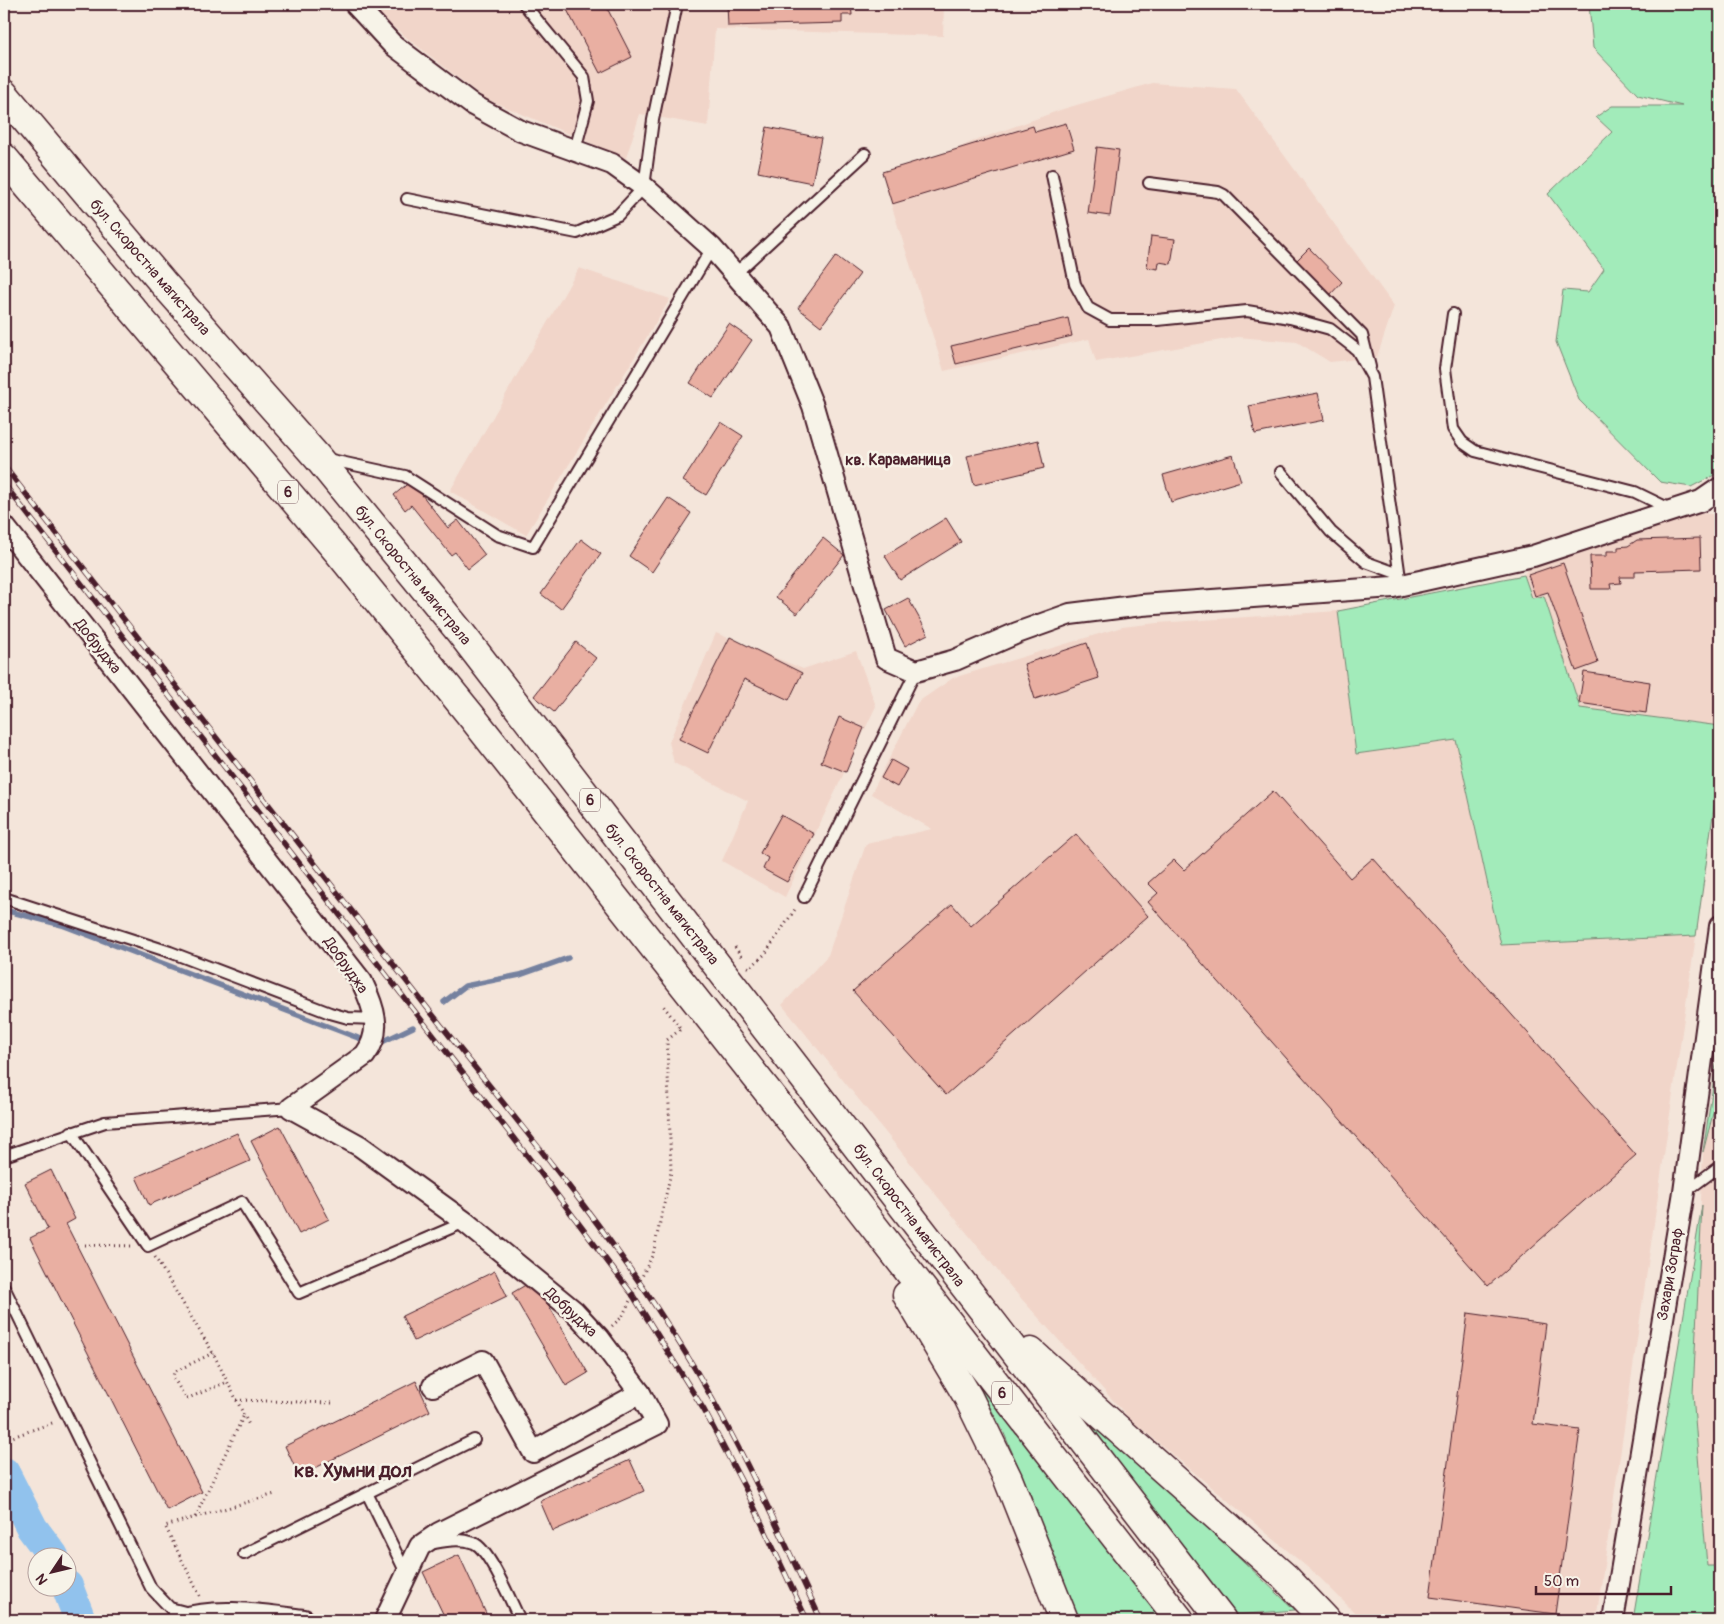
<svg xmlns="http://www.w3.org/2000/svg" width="1724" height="1624" viewBox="0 0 1724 1624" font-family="Pangolin,sans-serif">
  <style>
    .built { fill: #f1d5c9 }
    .green { fill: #a2ebba; stroke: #768572 }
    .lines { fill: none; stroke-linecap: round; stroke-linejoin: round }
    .stream { stroke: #75819f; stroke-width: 5.5 }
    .river { stroke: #91c2ed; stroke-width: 32 }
    .building { fill: #e9afa2; stroke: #4a1f2b }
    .lane-casing { stroke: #4a1f2b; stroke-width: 14 }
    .street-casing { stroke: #4a1f2b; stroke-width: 24 }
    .highway-casing { stroke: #4a1f2b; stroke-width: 31 }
    .path { stroke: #4a1f2b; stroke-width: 3; stroke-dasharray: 1 4; stroke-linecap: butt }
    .lane { stroke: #f7f3e8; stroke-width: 10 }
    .street { stroke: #f7f3e8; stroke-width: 20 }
    .highway { stroke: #f7f3e8; stroke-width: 28 }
    .rail-casing { stroke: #4a1f2b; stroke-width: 5.5 }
    .rail { stroke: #f7f3e8; stroke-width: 4; stroke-dasharray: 11; stroke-linecap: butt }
    .labels { text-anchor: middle; stroke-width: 5; stroke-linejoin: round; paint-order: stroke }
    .shield { fill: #f7f3e8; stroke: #7e5f64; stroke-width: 1 }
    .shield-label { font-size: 14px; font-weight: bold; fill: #4a1f2b }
    .street-label { font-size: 15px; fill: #4a1f2b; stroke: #f7f3e8 }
    .neighbourhood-label { font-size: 16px; font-weight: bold; fill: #4a1f2b; stroke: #f7f3e8 }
    .district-label { font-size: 20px; font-weight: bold; fill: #4a1f2b; stroke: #f7f3e8 }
  </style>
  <rect width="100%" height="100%" fill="#f4e5da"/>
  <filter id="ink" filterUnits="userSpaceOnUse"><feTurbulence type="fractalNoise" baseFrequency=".02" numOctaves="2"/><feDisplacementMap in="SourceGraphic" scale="10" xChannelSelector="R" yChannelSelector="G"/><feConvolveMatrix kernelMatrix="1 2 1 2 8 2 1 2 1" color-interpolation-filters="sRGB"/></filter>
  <g filter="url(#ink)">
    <g class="built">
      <polygon points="371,4 944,4 943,36 715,29 708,126 640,114 626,158 484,98 392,26"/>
      <polygon points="1152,83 1236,89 1394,306 1377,357 1330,362 1297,342 1238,337 1096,362 1089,339 944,371 884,182 969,143 1063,109"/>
      <polygon points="579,268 670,299 526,535 450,491"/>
      <polygon points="1700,513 1720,515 1720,726 1580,708 1544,596 1532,598 1524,575 1528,568"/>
      <polygon points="1338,611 1356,754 1456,740 1501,945 1696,936 1596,1620 1362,1620 1319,1577 1129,1418 1010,1286 782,1005 828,955 866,844 932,829 871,794 918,702 953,678 1122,627 1157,623"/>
      <polygon points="716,633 803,669 856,651 876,706 785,897 722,861 748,801 674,763 669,742"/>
      <polygon points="1720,1087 1720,1566 1707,1567 1693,1394 1703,1152"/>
    </g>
    <g class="green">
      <polygon points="1589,4 1720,4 1720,472 1691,487 1660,482 1579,400 1556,342 1563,290 1588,292 1604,269 1548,194 1612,132 1596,117 1612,106 1682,106 1638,95 1593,48"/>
      <polygon points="1524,575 1532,598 1544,596 1580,708 1720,726 1720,765 1696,936 1501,945 1456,740 1356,754 1338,611"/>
      <polygon points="1720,1038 1720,1087 1703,1152"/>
      <polygon points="1702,1205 1693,1394 1707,1566 1720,1566 1720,1620 1633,1620"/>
      <polygon points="971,1363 1148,1603 1162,1620 1076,1620 1031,1496 1003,1431 968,1367"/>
      <polygon points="1054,1383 1295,1610 1236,1615"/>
    </g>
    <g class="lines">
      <g class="stream">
        <polyline points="4,910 62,925 366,1041 382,1042 413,1027"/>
        <polyline points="444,1002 465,986 520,975 568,958"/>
      </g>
      <g class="river">
        <polyline points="4,1473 32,1528 53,1556"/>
        <polyline points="67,1586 80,1620"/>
      </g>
    </g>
    <g class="building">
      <polygon points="564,4 605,4 632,57 600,73"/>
      <polygon points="727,4 851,4 852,15 842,15 842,23 728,26"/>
      <polygon points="1066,123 1074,149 892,204 882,172 1033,126 1035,132"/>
      <polygon points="767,127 821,138 812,183 758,172"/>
      <polygon points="1097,147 1119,150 1110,216 1088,213"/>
      <polygon points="1151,236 1175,239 1171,264 1159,262 1158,269 1147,267"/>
      <polygon points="1309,248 1342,282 1330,295 1296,261"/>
      <polygon points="836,256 860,274 821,326 798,308"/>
      <polygon points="1068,318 1072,336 956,364 951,346"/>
      <polygon points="729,324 752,340 713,398 690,383"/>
      <polygon points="1318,393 1324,420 1255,434 1249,406"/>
      <polygon points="721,422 743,436 706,495 683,481"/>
      <polygon points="1038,440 1044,468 974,485 967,456"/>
      <polygon points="1233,455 1241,481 1171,502 1163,475"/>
      <polygon points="411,481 448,528 458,520 485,555 468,569 455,552 451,555 411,505 405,510 394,495"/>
      <polygon points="668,498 691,513 652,572 629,556"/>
      <polygon points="946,518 961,542 900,580 885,556"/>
      <polygon points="823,538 844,555 797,614 776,597"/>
      <polygon points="1700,538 1701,569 1635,571 1635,577 1620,577 1621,583 1610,584 1611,589 1591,589 1590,556 1607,556 1607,551 1618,551 1618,547 1628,546 1637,540"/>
      <polygon points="581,539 601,554 561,609 541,594"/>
      <polygon points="1563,563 1598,663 1576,671 1548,592 1535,596 1528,575"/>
      <polygon points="908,598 928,634 905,646 886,610"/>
      <polygon points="730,637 802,673 789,700 744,679 708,753 679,739"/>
      <polygon points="576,642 596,658 554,712 534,696"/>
      <polygon points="1087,643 1099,678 1035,699 1024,664"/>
      <polygon points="1584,672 1650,682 1646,713 1579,703"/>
      <polygon points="839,717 864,728 846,772 821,762"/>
      <polygon points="891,760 907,769 897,787 881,778"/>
      <polygon points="1273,791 1350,878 1373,858 1636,1155 1488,1286 1148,902 1158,893 1148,883 1174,860 1184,870"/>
      <polygon points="781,815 814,834 787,882 763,869 768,858 760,853"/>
      <polygon points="1076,834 1148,916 946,1095 853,991 952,904 971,926"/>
      <polygon points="280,1126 329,1219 299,1234 251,1141"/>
      <polygon points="237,1133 250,1161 149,1205 136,1177"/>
      <polygon points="51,1170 75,1219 66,1224 202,1492 167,1510 30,1238 48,1229 25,1183"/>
      <polygon points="495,1271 507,1296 414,1341 402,1316"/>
      <polygon points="534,1280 588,1373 566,1386 512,1293"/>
      <polygon points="1468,1313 1546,1324 1533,1424 1580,1430 1555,1614 1430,1597"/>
      <polygon points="416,1381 430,1411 299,1476 285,1446"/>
      <polygon points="630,1460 644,1491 553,1531 540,1501"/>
      <polygon points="459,1555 489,1620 446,1620 423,1572"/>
    </g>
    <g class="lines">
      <defs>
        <g id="lane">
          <polyline points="524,4 584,77 588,101 575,150"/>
          <polyline points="1052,175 1075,284 1088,308 1110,320 1157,320 1247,311 1290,318 1330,329 1357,350 1372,377 1401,585"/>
          <polyline points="1149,183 1218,192 1224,195 1362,335 1370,367"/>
          <polyline points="407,199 577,233 618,215 644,187 653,120 677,4"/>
          <polyline points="736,273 865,154"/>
          <polyline points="1453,314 1445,369 1453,429 1462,442 1475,451 1635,492 1672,510"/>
          <polyline points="327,459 405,476 497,535 533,547 712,248"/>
          <polyline points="1281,472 1331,532 1366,562 1399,574"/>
          <polyline points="804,897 916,671"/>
          <polyline points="4,898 170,952 330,1013 348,1018 376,1019"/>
          <polyline points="71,1132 148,1246 242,1202 299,1293 465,1222"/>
          <polyline points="4,1156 105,1122 291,1108"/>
          <polyline points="1685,1192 1720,1166"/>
          <polyline points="4,1287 151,1588 170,1608 189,1613"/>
          <polyline points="368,1495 406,1573"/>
          <path d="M435,1543C448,1540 461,1538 474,1543C490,1550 512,1604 520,1620"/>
          <polyline points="244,1554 474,1440"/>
        </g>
        <g id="street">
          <polyline points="355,4 392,44 473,105 521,131 612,164 644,187 712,248 781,327 813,406 886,658 916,671 955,660 1017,633 1070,614 1142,605 1393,587 1533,556 1701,501 1720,488"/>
          <path d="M4,526L362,982C374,1007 383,1031 365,1055L291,1108L360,1146L465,1222L574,1311L599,1338L640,1393L657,1424L439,1533L420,1546L385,1620"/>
          <polyline points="433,1386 483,1361 533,1452 640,1393"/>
          <path d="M176,1620C217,1607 263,1615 304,1620"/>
          <polyline points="1613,1620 1684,1192 1720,926"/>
        </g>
        <g id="highway">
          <polyline points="4,94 163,283 317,457 460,632 1222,1620"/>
          <polyline points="4,158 339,553 472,717 847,1192 1180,1620"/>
          <polyline points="907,1295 968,1397 1008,1479 1064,1620"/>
          <polyline points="1031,1352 1285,1577 1326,1620"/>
        </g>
      </defs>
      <use href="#lane" class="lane-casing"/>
      <use href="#street" class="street-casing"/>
      <use href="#highway" class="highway-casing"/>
      <g class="path">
        <polyline points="735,947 743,959"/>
        <polyline points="748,967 750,968 765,954 796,908"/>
        <polyline points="85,1245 133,1246"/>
        <polyline points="155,1257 213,1353 250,1427"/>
        <polyline points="612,1326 622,1317 653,1254 671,1172 667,1040 681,1029 662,1004"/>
        <polyline points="213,1353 174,1372 173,1377 186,1399 227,1382"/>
        <polyline points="236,1400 332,1403"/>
        <polyline points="4,1440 55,1422"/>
        <polyline points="195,1517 244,1415"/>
        <polyline points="200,1596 165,1526 275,1494"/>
      </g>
      <use href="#lane" class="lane"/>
      <use href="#street" class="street"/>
      <use href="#highway" class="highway"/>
      <defs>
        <g id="rail">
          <path d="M4,466C144,645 285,825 425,1005C511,1114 605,1224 678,1341C734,1430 777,1526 821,1620"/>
          <polyline points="4,484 536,1167 632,1294 704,1410 747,1492 807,1620"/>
        </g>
      </defs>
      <use href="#rail" class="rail-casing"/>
      <use href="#rail" class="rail"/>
    </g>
  </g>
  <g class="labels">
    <g class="shield">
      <rect x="278" y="480.5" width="20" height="23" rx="4"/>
      <rect x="580" y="788.5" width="20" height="23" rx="4"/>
      <rect x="992" y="1381.5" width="20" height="23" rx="4"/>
    </g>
    <g class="shield-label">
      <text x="288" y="497">6</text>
      <text x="590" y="805">6</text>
      <text x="1002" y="1398">6</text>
    </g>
    <g class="street-label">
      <text transform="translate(150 267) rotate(49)" y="5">бул. Скоростна магистрала</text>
      <text transform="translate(413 575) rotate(51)" y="5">бул. Скоростна магистрала</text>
      <text transform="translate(98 646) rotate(52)" y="5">Добруджа</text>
      <text transform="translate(662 894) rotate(52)" y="5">бул. Скоростна магистрала</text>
      <text transform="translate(346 965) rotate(55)" y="5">Добруджа</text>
      <text transform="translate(909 1215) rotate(53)" y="5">бул. Скоростна магистрала</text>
      <text transform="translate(1670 1274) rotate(-80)" y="5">Захари Зограф</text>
      <text transform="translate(571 1312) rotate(43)" y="5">Добруджа</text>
    </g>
    <g class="neighbourhood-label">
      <text x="898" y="465">кв. Караманица</text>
    </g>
    <g class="district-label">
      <text x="353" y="1477">кв. Хумни дол</text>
    </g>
  </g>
  <rect width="1724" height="1624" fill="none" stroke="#f7f3e8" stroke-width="20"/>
  <rect x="10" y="10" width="1704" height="1604" fill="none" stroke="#4a1f2b" stroke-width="2" filter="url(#ink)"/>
  <g transform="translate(52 1572) rotate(235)"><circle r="24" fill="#f7f3e8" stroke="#b29e9c"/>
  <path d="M0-4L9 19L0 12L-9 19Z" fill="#4a1f2b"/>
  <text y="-8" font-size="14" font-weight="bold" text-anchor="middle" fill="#4a1f2b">N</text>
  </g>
  <path d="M1536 1586v8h135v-8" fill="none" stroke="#4a1f2b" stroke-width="2.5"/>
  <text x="1544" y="1586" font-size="15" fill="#4a1f2b" stroke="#f7f3e8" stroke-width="4" paint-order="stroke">50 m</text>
</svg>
